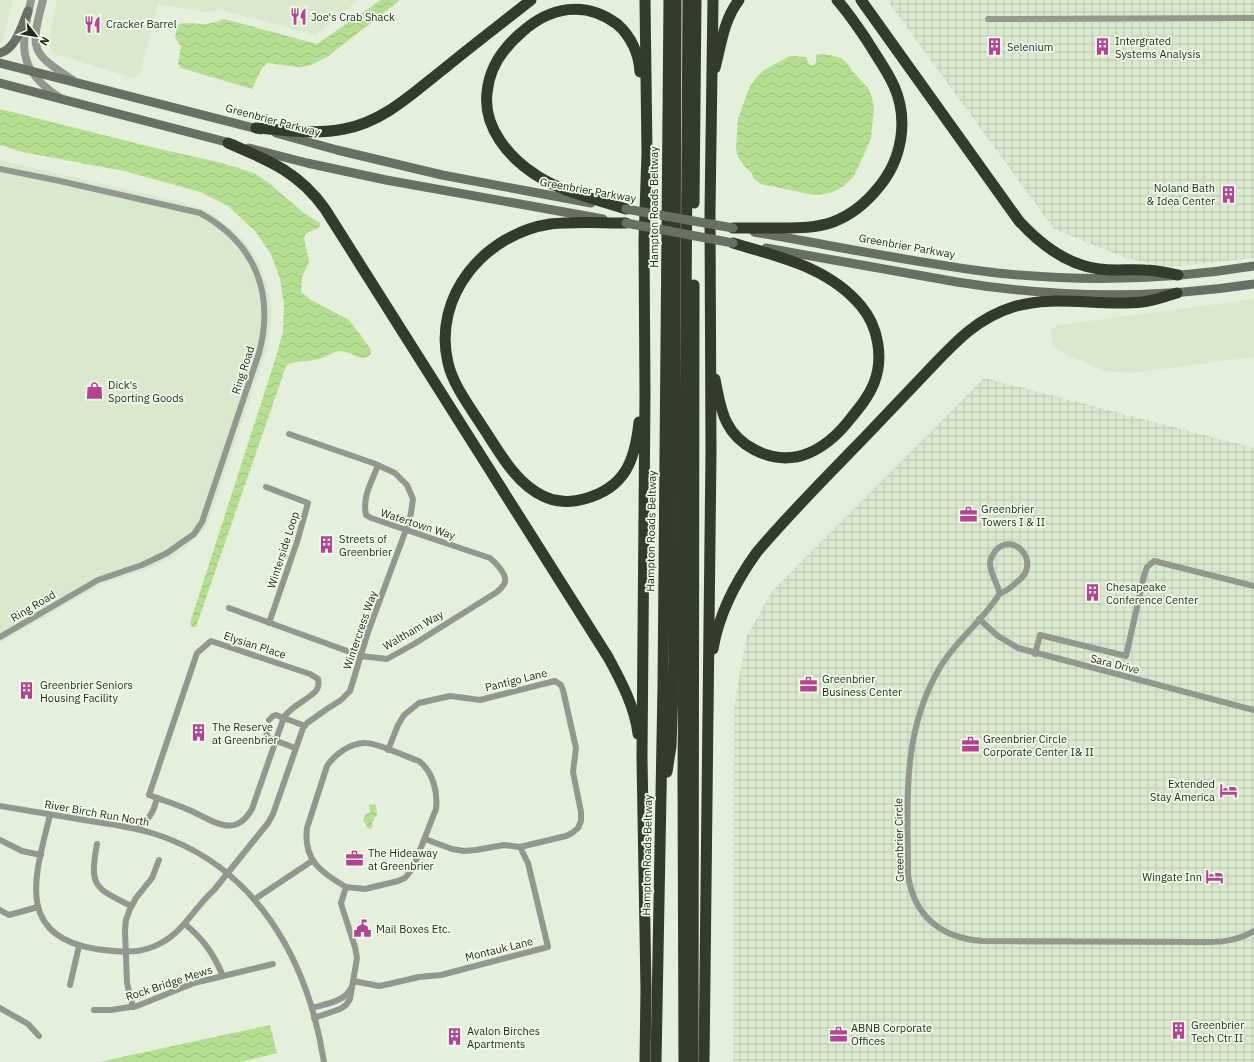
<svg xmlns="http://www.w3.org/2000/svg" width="1254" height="1062" viewBox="0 0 1254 1062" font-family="'IBM Plex Sans',sans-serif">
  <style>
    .built { fill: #dae9ce }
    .industrial { fill: url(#industrial-grid) }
    .water { fill: url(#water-waves) }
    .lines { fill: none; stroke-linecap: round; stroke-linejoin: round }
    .minor { stroke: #92978f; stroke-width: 6 }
    .tertiary { stroke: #92978f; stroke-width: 8 }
    .secondary { stroke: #686f63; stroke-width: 9 }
    .motorway { stroke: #333b2c; stroke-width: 11 }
    .secondary-bridge { stroke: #686f63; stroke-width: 9 }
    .labels { text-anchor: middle; stroke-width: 3.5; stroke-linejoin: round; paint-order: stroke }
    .poi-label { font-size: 11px; fill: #252922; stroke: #f1fde9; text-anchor: start }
    .street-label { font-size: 11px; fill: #252922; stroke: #f1fde9 }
  </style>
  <defs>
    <pattern id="industrial-grid" width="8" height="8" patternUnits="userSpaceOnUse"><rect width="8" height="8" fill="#dae9ce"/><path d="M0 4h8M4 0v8" fill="none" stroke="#bbc8b1"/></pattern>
    <pattern id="water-waves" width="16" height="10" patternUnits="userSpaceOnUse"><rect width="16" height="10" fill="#b5df90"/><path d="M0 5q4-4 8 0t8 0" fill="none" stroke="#9cbf7c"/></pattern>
  </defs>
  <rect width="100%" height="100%" fill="#e4efdc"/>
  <g class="built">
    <polygon points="0,0 13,0 3,41 0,43"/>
    <polygon points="57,0 359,0 316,35 222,10 205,12 158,4 140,74 134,78 54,54 50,47 49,37"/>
    <polygon points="0,160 181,202 203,209 215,216 236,233 246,243 261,267 267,285 271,306 271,325 267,349 208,522 204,529 185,549 173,557 142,571 102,584 0,643"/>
    <polygon points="1254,299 1254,357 1130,373 1105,371 1065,354 1052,346 1051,329 1058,325"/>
  </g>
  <g class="industrial">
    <polygon points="887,0 1254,0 1254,258 1168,267 1126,258 1054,229"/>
    <polygon points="984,378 1254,448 1254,1062 733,1062 734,708 746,638 772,591"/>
  </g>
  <g class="water">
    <path d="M381,0H400L327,57L309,66L297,67L268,63L262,68L252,89L181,68L178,64L181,46L175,38L177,25C185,22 194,24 202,24C210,24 217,22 224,19L317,44Z"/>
    <polygon points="820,54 830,55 841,58 848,64 853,72 868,88 872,97 874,108 871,139 854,176 844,186 835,191 825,194 814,195 761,184 753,178 752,173 746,168 738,157 736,148 738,119 749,88 756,78 764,70 790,56 806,57 809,64 813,66 816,63 816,55"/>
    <path d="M0,109L147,146L222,163L254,173L269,183L305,214L320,223L319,228L306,233L304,238L309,262L302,277L301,292L311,300L349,320L370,348L371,354C361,363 356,354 346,352C336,349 328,356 319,359C309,362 293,360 286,366L196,627H192L190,623L276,357L283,331L284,305L280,279L271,254L255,231L228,206L200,192L124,171L22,152L0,145Z"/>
    <polygon points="370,804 376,805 377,815 373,819 374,820 372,823 373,826 370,829 368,828 363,820 366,814 370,813 369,806"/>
    <polygon points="270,1025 277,1053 241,1062 99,1062"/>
  </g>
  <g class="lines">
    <g class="minor">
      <polyline points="988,19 1254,18"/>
      <path d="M0,169L60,181L200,213C255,243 275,293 259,353L202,522L194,534L167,553L142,565L98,580L0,637"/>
      <polyline points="266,487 308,503 297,542 269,623"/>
      <path d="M1000,593C997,584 990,572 990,563C990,558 993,554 996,550C1014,531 1042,563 1018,581C1012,586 1007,592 1000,593C983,621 955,641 939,669C901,735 908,802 908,875C914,916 941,938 982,941L1211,942C1226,942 1241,939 1254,931"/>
      <path d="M229,608L361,656L387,659L414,644L497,592C500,589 504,586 505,582C507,574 495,562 490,558L371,518L366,515C362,496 372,482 378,465"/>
      <polyline points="979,619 998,636 1018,648 1254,710"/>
      <path d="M211,641L310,674L318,679C319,683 319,687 316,691C306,701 292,706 284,717L252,809C234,840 213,820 189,810C176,804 162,800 149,795L197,653Z"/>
      <polyline points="1035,654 1040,635 1126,656 1144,576 1147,567 1154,561 1254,586"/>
      <polyline points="269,720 273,716 276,715 305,726"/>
      <polyline points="266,730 267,736 269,738 295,748"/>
      <polyline points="388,750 398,725 404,715 419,703 450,696 480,700 555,681 561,685 563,690 576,748 573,772 581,812 581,821 578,828 572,833 566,836 520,847 504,845 476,850 464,851 452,849 425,839"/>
      <path d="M0,806C30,811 60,816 90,821C110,824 132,827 152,833C256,865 308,960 324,1062"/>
      <path d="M50,815C36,873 13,936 96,949C119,952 140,955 161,943C184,931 195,907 214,890L268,823L273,814L303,728L307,723L327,709L341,700L350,691L368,632L410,519L413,499L407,485L395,473L373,463L289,434"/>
      <path d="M137,829C149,818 153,815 157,798"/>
      <polyline points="0,840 22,851 41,855"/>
      <path d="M97,844C89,887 95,888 131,906"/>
      <polyline points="255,899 312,861"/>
      <polyline points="0,910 9,915 38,907"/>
      <path d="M185,924C204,940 213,953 223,976"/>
      <polyline points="353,981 379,986 389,984 419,977 441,975 548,947 528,863 520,847"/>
      <polyline points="70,985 79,946"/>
      <polyline points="133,1007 127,983 125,930 126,920 130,909 136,898 152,878 159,860"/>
      <polyline points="0,1008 28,1024 39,1036"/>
      <path d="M312,1008C324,1004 345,1002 351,988"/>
      <polyline points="94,1010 111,1010 137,1006 194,983 273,964"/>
      <path d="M314,1018L340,1009L346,1005L350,999L357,958L355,947L343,910L341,903L346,887L365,889L398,881L405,878L413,868L436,809C438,792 433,772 419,761C406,757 378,743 366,743C351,742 334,755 327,766L307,828C303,859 320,872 346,887"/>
    </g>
    <g class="tertiary">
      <path d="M31,0C21,45 16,69 59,97"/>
      <path d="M43,0C30,50 30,52 73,80"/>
    </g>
    <g class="secondary">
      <path d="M0,53C16,49 22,25 28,11"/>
      <polyline points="0,63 261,130"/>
      <polyline points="0,83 234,144"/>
      <polyline points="276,133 337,150 442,175 591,203"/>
      <polyline points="249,148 307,163 386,180 603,219"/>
      <path d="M754,232C835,246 915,263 997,273C1082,282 1169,280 1254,266"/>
      <path d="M766,248L957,282C1055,298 1156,299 1254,284"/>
    </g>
    <g class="motorway">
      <polyline points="645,0 647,153 644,241 645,393 642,758 646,989 645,1062"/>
      <path d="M861,0L1019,221C1040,244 1068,265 1099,269C1114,271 1130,269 1145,270C1156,270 1168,273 1178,275"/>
      <path d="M715,68C721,45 724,19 739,0"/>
      <path d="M256,128C285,130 315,135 344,129C384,122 414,92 445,68C473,45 502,23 531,0"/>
      <path d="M228,143C268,160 299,172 325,209L608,657C621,681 635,707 638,734"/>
      <polyline points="694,203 696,0"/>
      <path d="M626,209C597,199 561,192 536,175C509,158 483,127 487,93C489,68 503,48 522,32C550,7 585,0 617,24C631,36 639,54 640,72"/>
      <path d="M626,223C601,223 575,221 550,224C485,234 432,296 448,363C453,385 470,407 482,426C499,451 515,483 543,496C555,502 571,503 584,499C625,488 635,461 639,422"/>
      <path d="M733,228C750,228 766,228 782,228C799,228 816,228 833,222C851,215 866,203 878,188C902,160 909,120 894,86C887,70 875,54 866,39C857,26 848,12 837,0"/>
      <path d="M715,379C718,394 720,410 727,423C733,435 743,444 755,450C794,470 827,449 851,418C860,407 869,396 874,383C884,358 878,326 861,306C829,267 779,257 733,243"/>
      <path d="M713,649C719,613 736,581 757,552C790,513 827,476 863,439C883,418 903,397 923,376C951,347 974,319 1013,307C1054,294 1100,307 1142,302C1154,301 1166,296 1177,293"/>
      <polyline points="667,772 671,746 674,661 676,0"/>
      <polyline points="656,1062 663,687 669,0"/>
      <polyline points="684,1062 683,780 688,0"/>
      <polyline points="693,1062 694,285"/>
      <polyline points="704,1062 711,452 710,212 713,0"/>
    </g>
    <g class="secondary-bridge">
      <polyline points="626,209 733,228"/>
      <polyline points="626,223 733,243"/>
    </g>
  </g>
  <defs>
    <symbol id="restaurant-bare" viewBox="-9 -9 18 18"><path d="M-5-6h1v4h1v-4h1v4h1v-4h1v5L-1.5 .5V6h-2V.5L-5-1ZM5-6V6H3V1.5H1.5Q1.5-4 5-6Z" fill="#b94195" stroke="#f1fde9" stroke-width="2.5" paint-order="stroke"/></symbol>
    <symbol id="building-bare" viewBox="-9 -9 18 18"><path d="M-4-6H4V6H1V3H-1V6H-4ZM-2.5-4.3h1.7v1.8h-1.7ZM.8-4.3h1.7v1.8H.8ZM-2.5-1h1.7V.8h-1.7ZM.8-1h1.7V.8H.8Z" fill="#b94195" stroke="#f1fde9" stroke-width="2.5" paint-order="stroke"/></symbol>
    <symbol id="shop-bare" viewBox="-9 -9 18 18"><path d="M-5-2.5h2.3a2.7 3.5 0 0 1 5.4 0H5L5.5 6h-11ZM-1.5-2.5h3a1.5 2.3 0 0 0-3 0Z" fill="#b94195" stroke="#f1fde9" stroke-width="2.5" paint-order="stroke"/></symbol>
    <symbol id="office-bare" viewBox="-9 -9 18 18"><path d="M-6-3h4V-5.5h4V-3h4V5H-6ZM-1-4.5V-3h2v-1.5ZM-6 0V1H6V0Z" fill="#b94195" stroke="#f1fde9" stroke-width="2.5" paint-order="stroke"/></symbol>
    <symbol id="hotel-bare" viewBox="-9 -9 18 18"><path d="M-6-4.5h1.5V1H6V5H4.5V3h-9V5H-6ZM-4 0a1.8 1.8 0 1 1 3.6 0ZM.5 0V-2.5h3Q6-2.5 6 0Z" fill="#b94195" stroke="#f1fde9" stroke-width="2.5" paint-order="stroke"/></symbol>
    <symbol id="civic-bare" viewBox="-9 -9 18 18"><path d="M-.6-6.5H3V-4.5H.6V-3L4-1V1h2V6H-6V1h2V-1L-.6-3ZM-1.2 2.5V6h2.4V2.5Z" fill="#b94195" stroke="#f1fde9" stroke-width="2.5" paint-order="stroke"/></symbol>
  </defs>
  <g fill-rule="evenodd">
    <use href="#restaurant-bare" x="286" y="4" width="25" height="25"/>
    <use href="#restaurant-bare" x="80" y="12" width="25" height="25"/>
    <use href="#building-bare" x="982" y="34" width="25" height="25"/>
    <use href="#building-bare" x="1090" y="34" width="25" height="25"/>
    <use href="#building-bare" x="1216" y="182" width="25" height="25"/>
    <use href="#shop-bare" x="82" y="378" width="25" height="25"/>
    <use href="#office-bare" x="956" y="502" width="25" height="25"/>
    <use href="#building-bare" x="314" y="532" width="25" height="25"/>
    <use href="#building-bare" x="1080" y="580" width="25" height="25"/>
    <use href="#office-bare" x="796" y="672" width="25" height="25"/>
    <use href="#building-bare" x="14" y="678" width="25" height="25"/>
    <use href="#building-bare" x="186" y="720" width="25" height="25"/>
    <use href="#office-bare" x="958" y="732" width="25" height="25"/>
    <use href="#hotel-bare" x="1216" y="778" width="25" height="25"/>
    <use href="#office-bare" x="342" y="846" width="25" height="25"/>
    <use href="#hotel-bare" x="1202" y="864" width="25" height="25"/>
    <use href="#civic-bare" x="350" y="916" width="25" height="25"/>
    <use href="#building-bare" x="1166" y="1018" width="25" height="25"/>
    <use href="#office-bare" x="826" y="1022" width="25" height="25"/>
    <use href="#building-bare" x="442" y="1024" width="25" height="25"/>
  </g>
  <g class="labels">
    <g class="poi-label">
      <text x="311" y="21">Joe's Crab Shack</text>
      <text x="106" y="28">Cracker Barrel</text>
      <text x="1115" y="45">Intergrated<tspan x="1115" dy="13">Systems Analysis</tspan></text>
      <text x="1007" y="51">Selenium</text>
      <text x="1215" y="192" text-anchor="end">Noland Bath<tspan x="1215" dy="13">&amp; Idea Center</tspan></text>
      <text x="108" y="389">Dick's<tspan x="108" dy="13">Sporting Goods</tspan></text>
      <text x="981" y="513">Greenbrier<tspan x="981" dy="13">Towers I &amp; II</tspan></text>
      <text x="339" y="543">Streets of<tspan x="339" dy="13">Greenbrier</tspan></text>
      <text x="1106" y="591">Chesapeake<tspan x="1106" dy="13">Conference Center</tspan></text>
      <text x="822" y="683">Greenbrier<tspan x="822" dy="13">Business Center</tspan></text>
      <text x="40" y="689">Greenbrier Seniors<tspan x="40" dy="13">Housing Facility</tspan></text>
      <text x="212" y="731">The Reserve<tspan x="212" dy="13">at Greenbrier</tspan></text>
      <text x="983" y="743">Greenbrier Circle<tspan x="983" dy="13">Corporate Center I&amp; II</tspan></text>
      <text x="1215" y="788" text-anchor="end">Extended<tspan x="1215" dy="13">Stay America</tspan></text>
      <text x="368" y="857">The Hideaway<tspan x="368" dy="13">at Greenbrier</tspan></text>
      <text x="1202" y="881" text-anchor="end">Wingate Inn</text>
      <text x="376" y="933">Mail Boxes Etc.</text>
      <text x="1191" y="1029">Greenbrier<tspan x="1191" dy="13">Tech Ctr II</tspan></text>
      <text x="851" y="1032">ABNB Corporate<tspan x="851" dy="13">Offices</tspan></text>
      <text x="467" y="1035">Avalon Birches<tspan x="467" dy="13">Apartments</tspan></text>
    </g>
    <g class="street-label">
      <text transform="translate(273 120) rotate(15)" y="4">Greenbrier Parkway</text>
      <text transform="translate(588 190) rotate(10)" y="4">Greenbrier Parkway</text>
      <text transform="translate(654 207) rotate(-90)" y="4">Hampton Roads Beltway</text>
      <text transform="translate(907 246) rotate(10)" y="4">Greenbrier Parkway</text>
      <text transform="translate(243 370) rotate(-72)" y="4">Ring Road</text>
      <text transform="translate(418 524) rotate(18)" y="4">Watertown Way</text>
      <text transform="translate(651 531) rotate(-89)" y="4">Hampton Roads Beltway</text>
      <text transform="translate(283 550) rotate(-72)" y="4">Winterside Loop</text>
      <text transform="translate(33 606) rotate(-31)" y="4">Ring Road</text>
      <text transform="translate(360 630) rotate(-71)" y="4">Wintercress Way</text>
      <text transform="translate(413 630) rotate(-30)" y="4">Waltham Way</text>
      <text transform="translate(255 645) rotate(18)" y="4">Elysian Place</text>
      <text transform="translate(1115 664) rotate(14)" y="4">Sara Drive</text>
      <text transform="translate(516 680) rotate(-14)" y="4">Pantigo Lane</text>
      <text transform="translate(97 813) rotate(10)" y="4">River Birch Run North</text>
      <text transform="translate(899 840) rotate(-91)" y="4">Greenbrier Circle</text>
      <text transform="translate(647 855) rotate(-89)" y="4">Hampton Roads Beltway</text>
      <text transform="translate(499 949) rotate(-14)" y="4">Montauk Lane</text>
      <text transform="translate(169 983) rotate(-18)" y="4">Rock Bridge Mews</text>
    </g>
  </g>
  <g transform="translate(36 36) rotate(121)" stroke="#f1fde9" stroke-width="3" paint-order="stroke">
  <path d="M0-3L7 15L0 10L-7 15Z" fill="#252922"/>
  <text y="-6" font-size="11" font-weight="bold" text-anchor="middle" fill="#252922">N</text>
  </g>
</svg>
